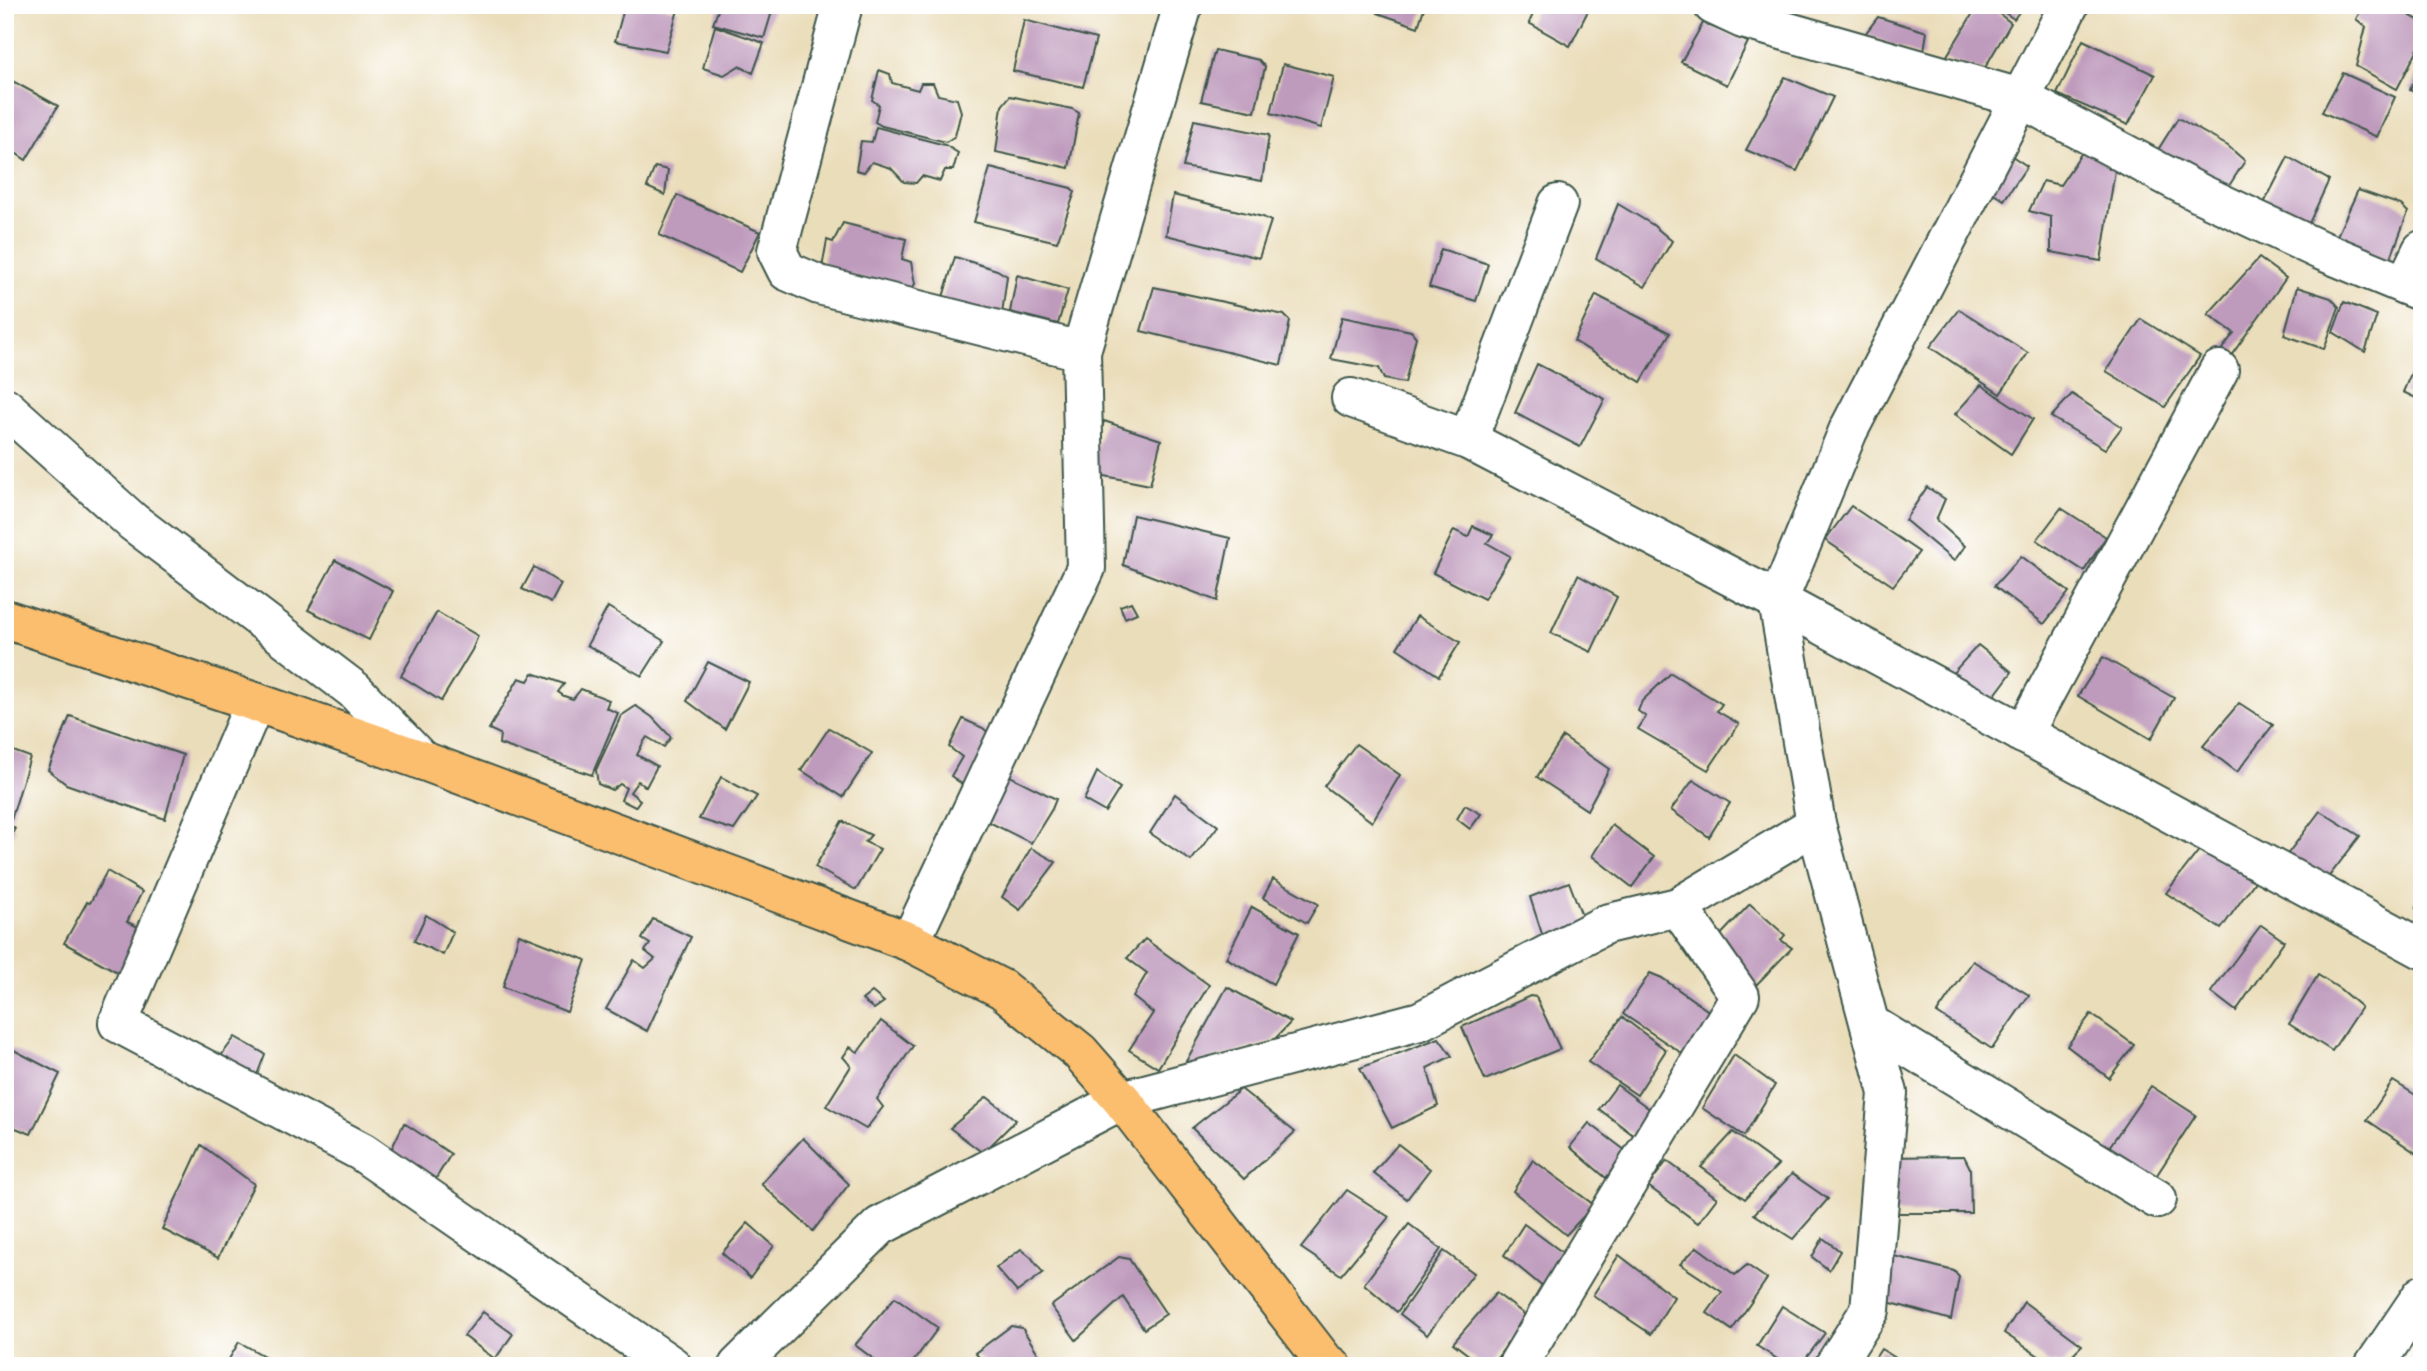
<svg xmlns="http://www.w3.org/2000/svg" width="2427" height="1371" viewBox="0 0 2427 1371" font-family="'Old Standard TT',serif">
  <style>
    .building { fill: #be9abc }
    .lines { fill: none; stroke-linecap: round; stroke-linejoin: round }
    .minor-casing { stroke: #3d5548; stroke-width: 42 }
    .major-casing { stroke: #3d5548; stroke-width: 42 }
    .minor { stroke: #fff; stroke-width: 38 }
    .major { stroke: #fbbd6e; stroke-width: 38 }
  </style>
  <rect width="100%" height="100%" fill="#fff"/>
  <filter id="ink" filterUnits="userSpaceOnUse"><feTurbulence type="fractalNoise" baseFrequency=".0143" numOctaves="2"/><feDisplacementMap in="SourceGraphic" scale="14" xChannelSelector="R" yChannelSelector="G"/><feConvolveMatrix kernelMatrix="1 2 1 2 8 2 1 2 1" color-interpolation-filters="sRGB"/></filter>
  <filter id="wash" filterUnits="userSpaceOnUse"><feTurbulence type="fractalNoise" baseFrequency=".00686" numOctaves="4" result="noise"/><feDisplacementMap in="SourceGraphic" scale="28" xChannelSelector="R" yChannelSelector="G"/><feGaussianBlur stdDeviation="1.57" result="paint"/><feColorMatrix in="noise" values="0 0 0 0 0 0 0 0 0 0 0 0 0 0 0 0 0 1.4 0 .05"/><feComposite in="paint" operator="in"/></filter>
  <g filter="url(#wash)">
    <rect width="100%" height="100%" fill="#eaddba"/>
    <g id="blocks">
      <g class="building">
        <polygon points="625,5 653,5 678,10 666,51 615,41"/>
        <polygon points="720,5 774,5 764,38 713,24"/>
        <polygon points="1380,5 1425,5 1418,27 1378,13"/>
        <polygon points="1537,5 1591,5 1570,46 1529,23"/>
        <polygon points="1978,5 1988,5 2011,23 1983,71 1945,59"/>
        <polygon points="1993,5 2024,5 2014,19"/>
        <polygon points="2364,5 2391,5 2422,22 2422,41 2397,89 2356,66 2366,27 2356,19"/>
        <polygon points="1878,17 1927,32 1923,57 1865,34"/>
        <polygon points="1024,20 1096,39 1083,87 1013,71"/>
        <polygon points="1703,23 1748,42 1727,85 1681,62"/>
        <polygon points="715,26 764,43 753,73 739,66 724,75 703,68"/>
        <polygon points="2083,40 2155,75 2128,125 2057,94"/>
        <polygon points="1215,50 1259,60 1265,67 1255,112 1201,101"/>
        <polygon points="2422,61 2422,96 2410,90"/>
        <polygon points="1283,64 1334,77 1321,128 1271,113"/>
        <polygon points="879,70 890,74 892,83 918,90 921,83 933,83 938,95 957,99 961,112 955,136 946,142 882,126 875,122 879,105 872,100"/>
        <polygon points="2343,73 2395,97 2377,137 2322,112"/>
        <polygon points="5,77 58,106 26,160 5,146"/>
        <polygon points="1785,77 1833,97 1797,171 1746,150"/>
        <polygon points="1010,96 1072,109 1079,113 1069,168 996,152 1002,106"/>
        <polygon points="2178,118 2228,146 2245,161 2225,192 2156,153"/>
        <polygon points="1194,120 1269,135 1262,181 1183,167"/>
        <polygon points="876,127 945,145 958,153 953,170 945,170 940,181 922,176 916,183 904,182 891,168 872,162 864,172 856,170 861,141 872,142"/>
        <polygon points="2085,148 2115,170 2101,261 2051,252 2051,217 2029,211 2043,181 2060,185"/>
        <polygon points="2006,152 2027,166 2004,200 1981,184"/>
        <polygon points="2288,157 2329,180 2305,232 2260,211"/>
        <polygon points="655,167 668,170 665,195 647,187"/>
        <polygon points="990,168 1071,188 1075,192 1057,242 974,222"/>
        <polygon points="2358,190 2401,205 2408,212 2389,263 2335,240"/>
        <polygon points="677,195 760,232 740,272 659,235"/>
        <polygon points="1173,195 1263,217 1271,221 1259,258 1166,235"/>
        <polygon points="1618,204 1653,225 1672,241 1645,287 1596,258"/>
        <polygon points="843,223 906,239 902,259 911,262 915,284 910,291 822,268 827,240 833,242"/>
        <polygon points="1441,249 1488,264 1476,301 1429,287"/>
        <polygon points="955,257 997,270 1007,276 1002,314 941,304"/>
        <polygon points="2259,258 2286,278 2228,360 2219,353 2234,333 2208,314"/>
        <polygon points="1017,275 1068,290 1058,324 1010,312"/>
        <polygon points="1154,287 1284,315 1290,321 1281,365 1141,331"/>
        <polygon points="2297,287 2331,298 2339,307 2324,349 2284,335"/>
        <polygon points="1596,295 1670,333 1641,382 1574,341"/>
        <polygon points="2344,302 2377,315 2365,352 2333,332"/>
        <polygon points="1959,309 2028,353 2000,394 1930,347"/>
        <polygon points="1342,317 1411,331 1416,337 1405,383 1384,379 1379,368 1331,359"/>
        <polygon points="2141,319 2200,356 2165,407 2106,371"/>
        <polygon points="2422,348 2422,401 2403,392"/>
        <polygon points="1537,364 1605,399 1580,447 1515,413"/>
        <polygon points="1981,385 2033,419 2011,454 1955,414"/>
        <polygon points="2072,394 2122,427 2105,449 2051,417"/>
        <polygon points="1104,421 1161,440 1150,485 1090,473"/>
        <polygon points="1927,487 1945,499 1936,520 1965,546 1954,561 1905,520"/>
        <polygon points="1851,506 1919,552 1893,586 1825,540"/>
        <polygon points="2061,508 2106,537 2084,571 2037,540"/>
        <polygon points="1133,515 1230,538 1217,601 1123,565"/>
        <polygon points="1473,526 1493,535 1487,543 1510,556 1484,599 1433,573 1454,530 1468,537"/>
        <polygon points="2021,556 2069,592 2044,624 1994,586"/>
        <polygon points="335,560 393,591 369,640 308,610"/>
        <polygon points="534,567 561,584 551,603 522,589"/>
        <polygon points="1578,575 1617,597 1591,652 1551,633"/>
        <polygon points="1131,602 1137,613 1125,618 1120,606"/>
        <polygon points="608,607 664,641 642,676 587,645"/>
        <polygon points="437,612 478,636 472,650 441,701 401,676"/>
        <polygon points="1417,616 1460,642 1439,676 1397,648"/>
        <polygon points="1978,645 2012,672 1988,704 1950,676"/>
        <polygon points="2103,657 2174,698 2151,739 2078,696"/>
        <polygon points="708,662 749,682 725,729 687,701"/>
        <polygon points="533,673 564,684 558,692 564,696 573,699 581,689 609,700 606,708 618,713 592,775 499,744 500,734 489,729 519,678 528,681"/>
        <polygon points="1671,673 1722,704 1717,711 1739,724 1708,770 1638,729 1646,717 1638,711 1642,701"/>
        <polygon points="2239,703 2273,725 2237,772 2203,746"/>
        <polygon points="636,706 652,717 671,737 664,747 647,737 643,743 637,755 657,766 646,787 638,781 630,792 640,800 635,807 621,800 626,788 620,784 612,790 598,784 596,770 621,716"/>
        <polygon points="70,716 183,755 165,819 66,784 48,770"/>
        <polygon points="963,719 983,728 992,736 966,787 951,776 962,757 949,747"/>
        <polygon points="829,728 872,753 843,797 801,770"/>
        <polygon points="1563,737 1609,769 1587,810 1537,777"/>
        <polygon points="1356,744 1400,775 1372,822 1324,786"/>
        <polygon points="5,748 30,757 11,820 5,817"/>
        <polygon points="1002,772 1056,799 1052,809 1031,843 979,817"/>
        <polygon points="1097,772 1120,788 1105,812 1084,800"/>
        <polygon points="721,777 757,796 734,830 699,819"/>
        <polygon points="1693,780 1730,803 1709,837 1671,810"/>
        <polygon points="1175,794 1218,826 1191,861 1150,833"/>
        <polygon points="1465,805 1481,814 1470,829 1457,819"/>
        <polygon points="2320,811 2360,836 2323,884 2286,856"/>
        <polygon points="842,821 871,835 865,842 880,849 856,890 815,867"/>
        <polygon points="5,824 15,828 5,853"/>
        <polygon points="1612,825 1654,857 1632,887 1592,856"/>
        <polygon points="2207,840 2263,870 2221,929 2166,893"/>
        <polygon points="1031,848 1056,862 1020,910 1002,897"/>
        <polygon points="107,871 142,892 127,922 143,929 123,975 64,943 87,902 90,903"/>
        <polygon points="1273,879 1318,904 1307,923 1263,898"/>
        <polygon points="1569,882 1587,929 1544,940 1530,897"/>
        <polygon points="2422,896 2422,913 2416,909"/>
        <polygon points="1750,904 1785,935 1781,940 1792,948 1755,986 1713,943"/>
        <polygon points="1252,907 1299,933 1273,984 1226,958"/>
        <polygon points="426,915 453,932 443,955 414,941"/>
        <polygon points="653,919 691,937 647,1031 606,1009 634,960 645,968 655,959 645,951 650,944 642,939"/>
        <polygon points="2261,925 2284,941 2236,1011 2211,992"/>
        <polygon points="519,934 586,960 567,1012 503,987"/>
        <polygon points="1145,939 1209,985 1158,1068 1129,1050 1153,1013 1133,997 1147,973 1127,958"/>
        <polygon points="1973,961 2029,995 1992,1049 1937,1013"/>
        <polygon points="1650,973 1662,978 1721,1020 1686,1056 1623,1014"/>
        <polygon points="2318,975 2340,989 2361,1007 2332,1051 2289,1024"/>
        <polygon points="1227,987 1291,1022 1272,1042 1183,1067"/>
        <polygon points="872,992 884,1002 874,1009 862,1000"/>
        <polygon points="1530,996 1536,997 1560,1049 1485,1080 1462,1027"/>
        <polygon points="2091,1014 2134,1045 2109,1078 2067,1046"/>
        <polygon points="1622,1017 1666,1050 1637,1095 1588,1062"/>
        <polygon points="881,1021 913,1046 877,1099 883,1107 866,1129 826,1106 851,1066 843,1057 850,1047 858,1052"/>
        <polygon points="235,1037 265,1054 252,1088 215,1064"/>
        <polygon points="1439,1038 1452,1056 1427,1068 1438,1106 1392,1128 1360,1068"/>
        <polygon points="6,1046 60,1074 31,1134 5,1124"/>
        <polygon points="1734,1055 1775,1085 1744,1136 1702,1108"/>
        <polygon points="2393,1081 2422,1099 2422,1157 2367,1120"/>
        <polygon points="1617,1085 1655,1113 1636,1137 1599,1109"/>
        <polygon points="2151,1086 2196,1115 2149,1187 2105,1153"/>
        <polygon points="1241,1089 1295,1132 1244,1179 1192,1128"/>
        <polygon points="987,1097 1016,1120 983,1153 950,1128"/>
        <polygon points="404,1123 451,1154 433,1183 389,1154"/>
        <polygon points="1589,1123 1626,1151 1606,1178 1570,1147"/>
        <polygon points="1733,1132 1778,1165 1745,1199 1701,1167"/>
        <polygon points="803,1138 849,1184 813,1231 761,1184"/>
        <polygon points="1398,1144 1430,1169 1407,1199 1373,1173"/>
        <polygon points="201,1145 254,1184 218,1258 162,1229"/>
        <polygon points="1964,1156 1970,1168 1971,1213 1890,1213 1888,1157"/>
        <polygon points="1533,1160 1594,1205 1566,1235 1513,1191"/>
        <polygon points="1667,1161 1717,1198 1698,1223 1648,1186"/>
        <polygon points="1792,1174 1828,1199 1793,1239 1754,1214"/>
        <polygon points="1347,1190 1389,1217 1341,1275 1301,1248"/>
        <polygon points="748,1223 774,1246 750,1278 722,1253"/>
        <polygon points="1409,1224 1441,1249 1397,1312 1364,1284"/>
        <polygon points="1524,1224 1570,1258 1550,1293 1504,1255"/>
        <polygon points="1823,1238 1840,1251 1829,1270 1812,1257"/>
        <polygon points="1697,1247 1735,1275 1747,1265 1767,1279 1732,1330 1707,1313 1722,1292 1680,1264"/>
        <polygon points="1021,1249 1031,1257 1043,1273 1017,1292 996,1268"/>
        <polygon points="1444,1251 1474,1273 1427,1335 1400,1314"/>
        <polygon points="1619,1255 1674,1297 1651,1334 1593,1295"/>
        <polygon points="1894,1256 1954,1271 1959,1277 1951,1320 1881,1300"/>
        <polygon points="1119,1257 1129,1259 1166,1314 1144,1329 1123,1297 1076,1340 1051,1306"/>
        <polygon points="1496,1293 1528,1317 1491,1366 1483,1366 1453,1343"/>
        <polygon points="895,1297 938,1328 910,1366 883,1366 855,1345"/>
        <polygon points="2024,1302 2082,1345 2062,1365 2048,1362 2004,1333"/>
        <polygon points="1782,1306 1825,1333 1800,1366 1788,1366 1757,1346"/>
        <polygon points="483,1312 513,1334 495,1359 464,1336"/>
        <polygon points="1011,1326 1022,1328 1046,1366 987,1366 975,1353"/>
        <polygon points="239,1342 282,1366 225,1366"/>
        <polygon points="1881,1349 1909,1366 1870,1366"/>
      </g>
    </g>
  </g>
  <g filter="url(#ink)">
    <use href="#blocks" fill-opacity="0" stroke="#3d5548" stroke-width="2"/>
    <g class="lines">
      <defs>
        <g id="minor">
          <polyline points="843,5 777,251 787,271 819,285 1081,351"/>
          <polyline points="1713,5 1743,19 2020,98 2201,194 2320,250 2422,292"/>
          <polyline points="2405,285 2422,250"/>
          <polyline points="1351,398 1468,440 1778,601 2422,949"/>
          <polyline points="5,407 133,522 354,690 421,760"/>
          <polyline points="1468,440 1558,204"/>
          <polyline points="255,702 118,1023 362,1152 672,1366"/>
          <polyline points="2023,734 2219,370"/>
          <polyline points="910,942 1086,568 1081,351 1183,5"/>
          <polyline points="1870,1024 2157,1199"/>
          <polyline points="738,1366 880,1226 1122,1100 1420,1021 1606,924 1678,907 1816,824"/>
          <polyline points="1517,1366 1740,996 1678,907"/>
          <polyline points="1834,1366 1870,1310 1888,1093 1816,824 1778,601 1848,431 2069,5"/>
          <polyline points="2374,1366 2422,1295"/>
        </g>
        <polyline id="major" points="5,619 255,702 421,760 910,942 1002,989 1080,1052 1122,1100 1325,1362 1332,1366"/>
      </defs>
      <use href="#minor" class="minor-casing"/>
      <use href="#major" class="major-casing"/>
      <use href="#minor" class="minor"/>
      <use href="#major" class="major"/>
    </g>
  </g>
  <rect width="2427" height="1371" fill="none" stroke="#fff" stroke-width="28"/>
</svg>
